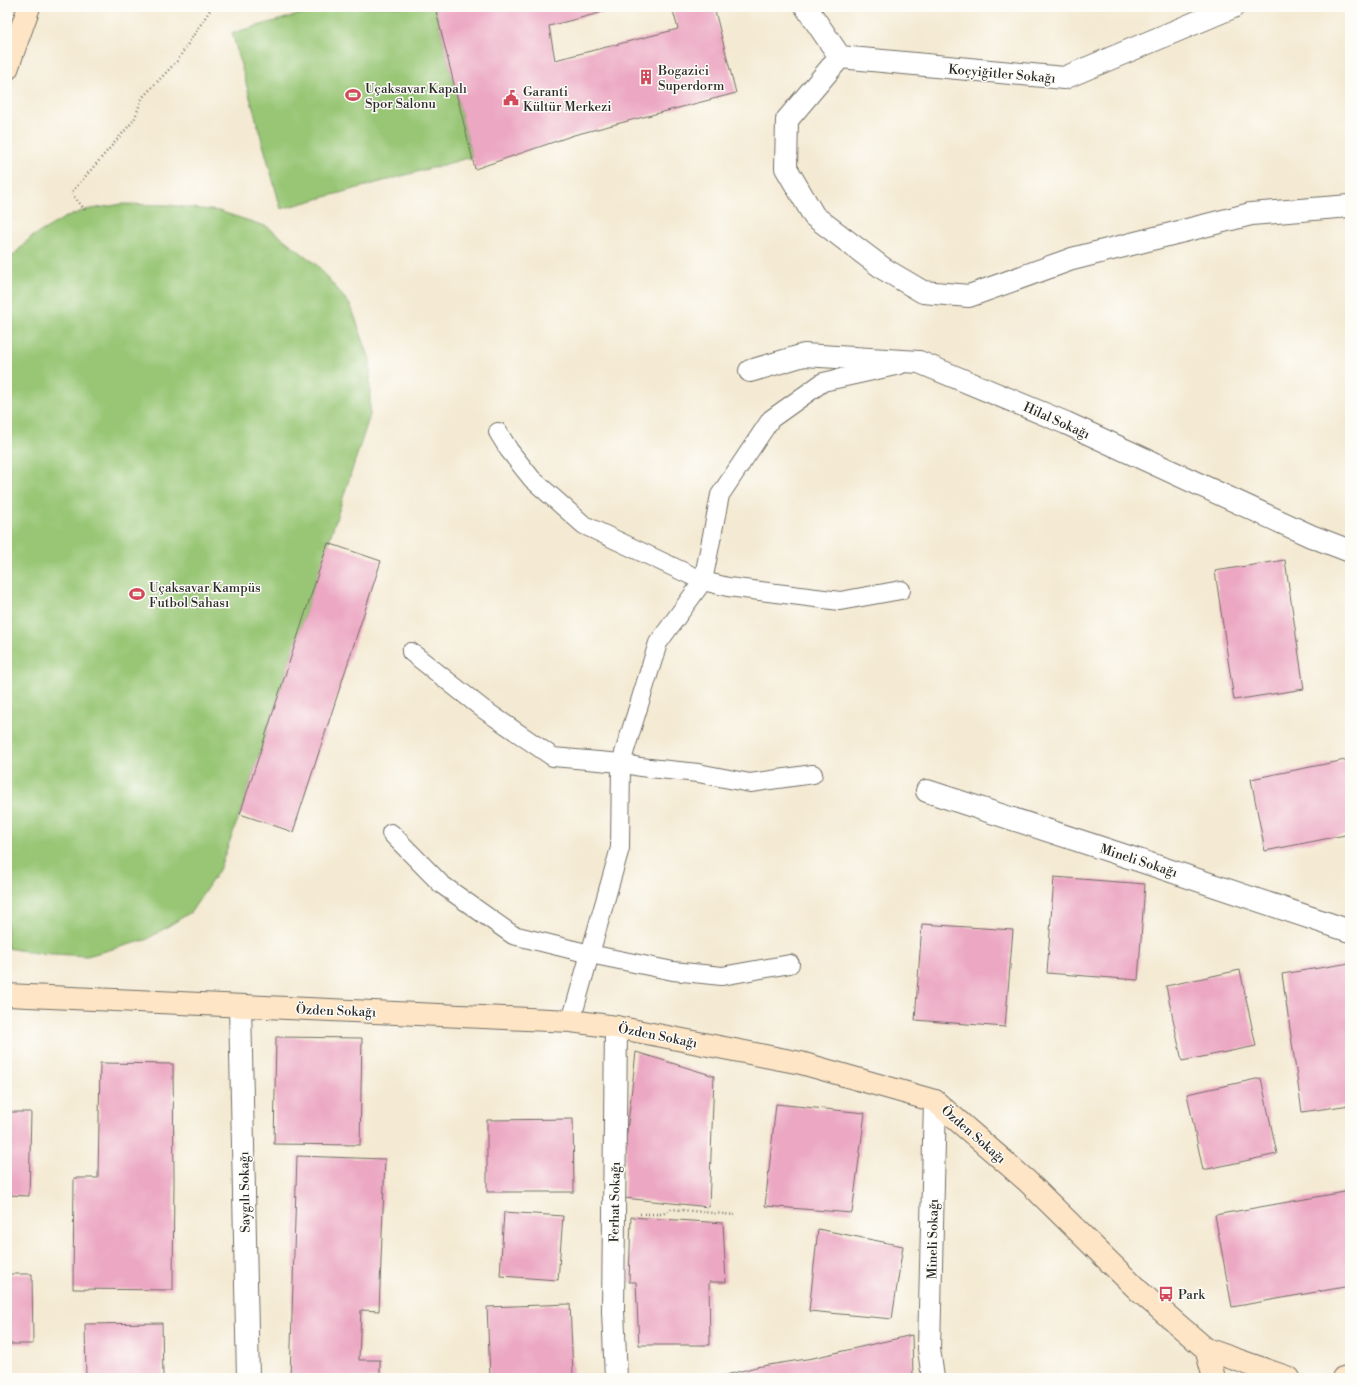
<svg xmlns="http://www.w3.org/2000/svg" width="1357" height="1385" viewBox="0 0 1357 1385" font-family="'Libre Bodoni',serif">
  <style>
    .green { fill: #98c674; stroke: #627850 }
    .building { fill: #eca8c3 }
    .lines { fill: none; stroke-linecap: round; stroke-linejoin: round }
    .lane-casing { stroke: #716e66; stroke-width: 20 }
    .street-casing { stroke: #716e66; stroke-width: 24 }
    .secondary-casing { stroke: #716e66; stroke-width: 24 }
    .path { stroke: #716e66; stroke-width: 2.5; stroke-dasharray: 1 3; stroke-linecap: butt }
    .lane { stroke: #fff; stroke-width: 18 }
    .street { stroke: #fff; stroke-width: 22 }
    .secondary { stroke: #fde5c5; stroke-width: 22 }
    .labels { text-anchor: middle; stroke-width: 3; stroke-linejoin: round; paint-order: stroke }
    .poi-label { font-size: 13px; fill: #2b2b2b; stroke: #fdfcf7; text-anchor: start }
    .street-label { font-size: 13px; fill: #2b2b2b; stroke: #fdfcf7 }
  </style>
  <rect width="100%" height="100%" fill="#fdfcf7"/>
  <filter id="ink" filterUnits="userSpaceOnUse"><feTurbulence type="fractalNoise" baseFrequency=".025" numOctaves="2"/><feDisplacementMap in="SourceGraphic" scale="8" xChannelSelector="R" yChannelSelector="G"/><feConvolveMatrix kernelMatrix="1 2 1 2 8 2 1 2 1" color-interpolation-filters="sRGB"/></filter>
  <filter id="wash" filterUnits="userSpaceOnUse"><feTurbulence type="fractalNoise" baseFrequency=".012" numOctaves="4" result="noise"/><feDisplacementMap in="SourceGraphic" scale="16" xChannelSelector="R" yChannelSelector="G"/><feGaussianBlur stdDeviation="0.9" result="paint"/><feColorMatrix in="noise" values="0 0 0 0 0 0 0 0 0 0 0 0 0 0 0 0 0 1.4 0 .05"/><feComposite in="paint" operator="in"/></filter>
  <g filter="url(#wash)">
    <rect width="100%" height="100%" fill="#f4ead3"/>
    <g class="green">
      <polygon points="326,7 435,7 472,157 281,209 232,33"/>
      <polygon points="122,204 168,205 219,211 268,227 317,265 351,306 370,360 370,415 240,814 219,870 191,912 146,940 87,956 36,953 7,948 7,262 30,238 64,218 85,210"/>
    </g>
    <g id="blocks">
      <g class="building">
        <polygon points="435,7 623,7 549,26 555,60 678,29 672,7 714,7 736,93 574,135 475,169"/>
        <polygon points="328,543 381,561 293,832 240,814"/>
        <polygon points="1285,560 1304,689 1234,700 1215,571"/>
        <polygon points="1350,759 1350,834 1265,851 1251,779"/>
        <polygon points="1054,877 1145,884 1138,980 1047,973"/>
        <polygon points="922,924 1013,930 1005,1027 915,1020"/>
        <polygon points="1350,963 1350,1105 1302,1112 1282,974"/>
        <polygon points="1240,970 1256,1046 1182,1061 1166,986"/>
        <polygon points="276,1037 362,1038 360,1145 274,1144"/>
        <polygon points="636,1052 714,1076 709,1207 624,1198 626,1141"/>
        <polygon points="100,1063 173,1064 174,1179 173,1290 73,1289 74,1178 98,1178"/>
        <polygon points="1261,1078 1277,1154 1203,1170 1187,1094"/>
        <polygon points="776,1104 865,1113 852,1213 765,1206"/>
        <polygon points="7,1112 31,1112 29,1196 7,1195"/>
        <polygon points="573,1119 574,1192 487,1192 487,1120"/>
        <polygon points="297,1156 385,1159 379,1311 361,1310 359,1360 380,1360 380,1378 290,1378"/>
        <polygon points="1350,1191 1350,1286 1232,1307 1215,1215"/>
        <polygon points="504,1212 563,1216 558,1280 500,1276"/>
        <polygon points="631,1217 723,1223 726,1282 709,1282 710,1345 639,1345 636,1282 629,1282"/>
        <polygon points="818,1229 903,1246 892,1319 809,1311"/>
        <polygon points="7,1274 32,1274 33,1344 7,1344"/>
        <polygon points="570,1304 573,1374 490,1377 487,1307"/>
        <polygon points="162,1323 163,1378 86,1378 85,1324"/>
        <polygon points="912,1335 913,1378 715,1378 756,1367 813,1358"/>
      </g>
    </g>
  </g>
  <g filter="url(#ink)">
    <use href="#blocks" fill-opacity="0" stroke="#716e66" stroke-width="1"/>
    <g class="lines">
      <defs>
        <g id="lane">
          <polyline points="498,432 509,450 532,479 584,525 703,581 728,587 840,601 901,590"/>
          <polyline points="411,652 483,709 553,757 621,763 640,767 698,773 750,783 813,774"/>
          <polyline points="391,833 441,884 513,935 590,954 673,971 722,976 790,964"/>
          <polyline points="571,1021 620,848 621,763 658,643 703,581 720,495 771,419 823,382 900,365"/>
        </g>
        <g id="street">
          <polyline points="806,7 840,57 1064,78 1233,7"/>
          <polyline points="840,57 787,120 786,168 814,216 884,269 923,292 969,296 1072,259 1251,214 1350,206"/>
          <polyline points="750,371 804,355 919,362 1066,423 1311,536 1350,551"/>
          <polyline points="927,791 1144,862 1350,931"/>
          <polyline points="240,1006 248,1378"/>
          <polyline points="616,1378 613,1311 616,1027"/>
          <polyline points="933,1378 929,1349 935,1101"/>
        </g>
        <g id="secondary">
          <polyline points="7,69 29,7"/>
          <polyline points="7,995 571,1021 616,1027 801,1063 935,1101 1027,1181 1139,1291 1206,1349 1289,1378"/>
          <polyline points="1206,1349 1214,1378"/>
          <polyline points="1343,1378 1350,1376"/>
        </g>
      </defs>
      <use href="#lane" class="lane-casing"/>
      <use href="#street" class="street-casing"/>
      <use href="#secondary" class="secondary-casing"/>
      <g class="path">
        <polyline points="308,7 309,12"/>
        <polyline points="85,210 71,193 134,120 142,98 177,61 212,7"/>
        <polyline points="640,1214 663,1214 671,1209 735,1215"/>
      </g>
      <use href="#lane" class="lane"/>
      <use href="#street" class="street"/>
      <use href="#secondary" class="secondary"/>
    </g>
  </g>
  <defs>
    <symbol id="building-bare" viewBox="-9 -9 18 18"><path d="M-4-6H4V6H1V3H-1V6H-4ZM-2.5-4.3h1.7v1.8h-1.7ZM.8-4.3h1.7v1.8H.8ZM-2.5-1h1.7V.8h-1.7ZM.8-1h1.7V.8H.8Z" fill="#d1495b" stroke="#fdfcf7" stroke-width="2.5" paint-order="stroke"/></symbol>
    <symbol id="stadium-bare" viewBox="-9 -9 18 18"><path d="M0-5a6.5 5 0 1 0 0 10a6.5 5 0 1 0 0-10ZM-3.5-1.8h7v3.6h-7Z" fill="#d1495b" stroke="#fdfcf7" stroke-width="2.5" paint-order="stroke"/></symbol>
    <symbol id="civic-bare" viewBox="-9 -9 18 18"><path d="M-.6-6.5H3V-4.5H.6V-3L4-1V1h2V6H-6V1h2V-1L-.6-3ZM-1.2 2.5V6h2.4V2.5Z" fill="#d1495b" stroke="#fdfcf7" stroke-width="2.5" paint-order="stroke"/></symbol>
    <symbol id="bus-bare" viewBox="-9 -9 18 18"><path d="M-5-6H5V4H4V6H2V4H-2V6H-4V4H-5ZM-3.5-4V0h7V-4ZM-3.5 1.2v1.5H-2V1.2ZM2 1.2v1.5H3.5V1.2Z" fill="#d1495b" stroke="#fdfcf7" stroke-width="2.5" paint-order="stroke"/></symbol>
  </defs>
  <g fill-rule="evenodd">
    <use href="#building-bare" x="635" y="66" width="22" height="22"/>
    <use href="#stadium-bare" x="342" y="84" width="22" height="22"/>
    <use href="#civic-bare" x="500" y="87" width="22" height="22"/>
    <use href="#stadium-bare" x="126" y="583" width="22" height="22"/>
    <use href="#bus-bare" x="1155" y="1283" width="22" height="22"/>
  </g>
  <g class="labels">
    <g class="poi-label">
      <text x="658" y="75">Bogazici<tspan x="658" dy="15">Superdorm</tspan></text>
      <text x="365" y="93">Uçaksavar Kapalı<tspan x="365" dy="15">Spor Salonu</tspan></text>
      <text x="523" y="96">Garanti<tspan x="523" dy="15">Kültür Merkezi</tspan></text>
      <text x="149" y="592">Uçaksavar Kampüs<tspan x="149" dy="15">Futbol Sahası</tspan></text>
      <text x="1178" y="1299">Park</text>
    </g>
    <g class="street-label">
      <text transform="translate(1002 73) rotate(5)" y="5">Koçyiğitler Sokağı</text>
      <text transform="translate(1057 420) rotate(24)" y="5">Hilal Sokağı</text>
      <text transform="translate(1139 860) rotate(18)" y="5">Mineli Sokağı</text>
      <text transform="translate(336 1010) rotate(2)" y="5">Özden Sokağı</text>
      <text transform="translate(658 1035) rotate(11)" y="5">Özden Sokağı</text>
      <text transform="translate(974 1134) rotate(41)" y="5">Özden Sokağı</text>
      <text transform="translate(244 1192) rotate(-91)" y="5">Saygılı Sokağı</text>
      <text transform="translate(614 1202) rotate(-89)" y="5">Ferhat Sokağı</text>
      <text transform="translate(932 1239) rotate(-89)" y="5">Mineli Sokağı</text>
    </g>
  </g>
  <rect width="1357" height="1385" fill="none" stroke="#fdfcf7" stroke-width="24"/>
</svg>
